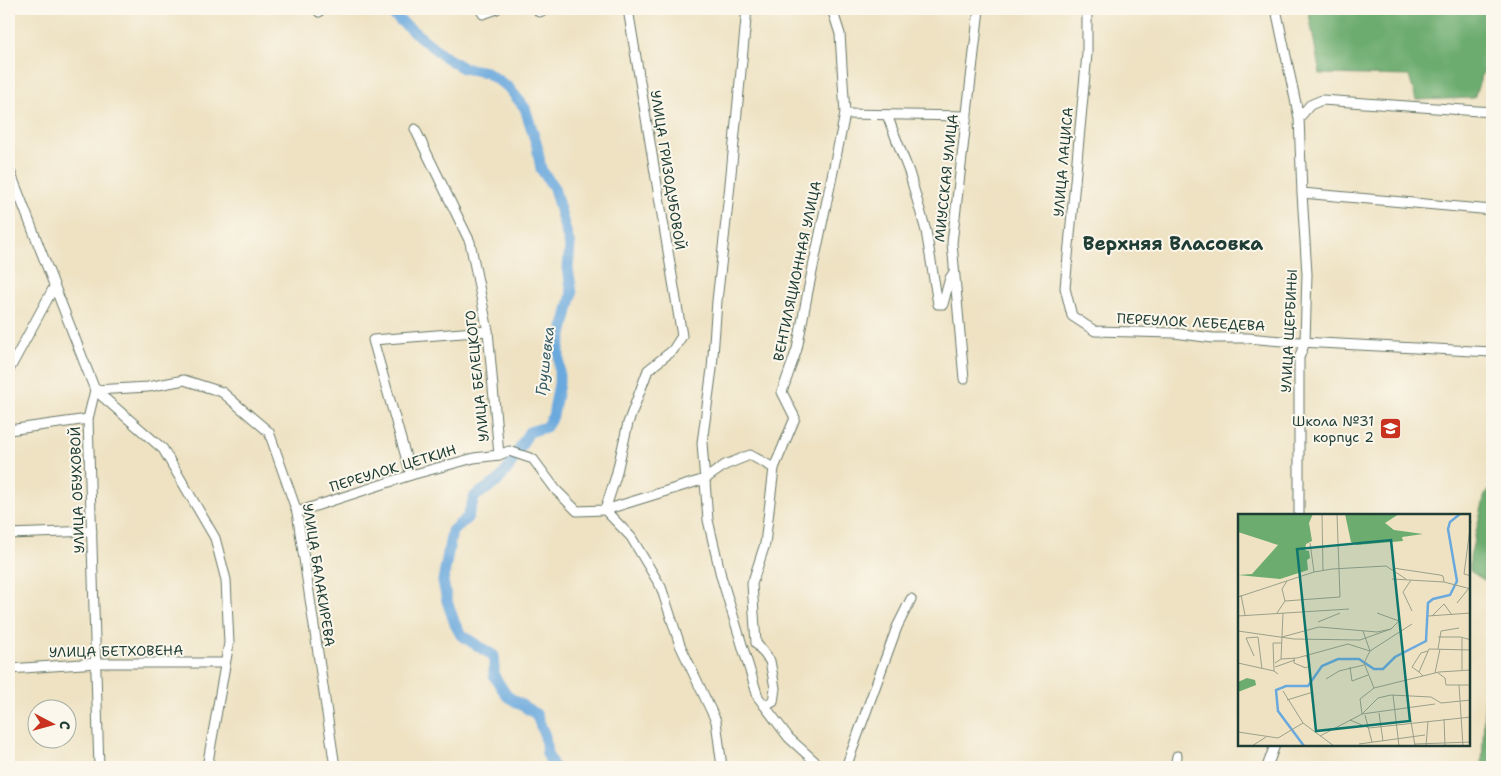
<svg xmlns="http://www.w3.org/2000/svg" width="1501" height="776" viewBox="0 0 1501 776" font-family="'Shantell Sans',sans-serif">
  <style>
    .forest { fill: #6cac6e; stroke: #467451 }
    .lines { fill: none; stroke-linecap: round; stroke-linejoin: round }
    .river { stroke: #6aa9dd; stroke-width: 11 }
    .minor-casing { stroke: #677766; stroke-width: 11 }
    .minor { stroke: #fff; stroke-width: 9 }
    .labels { text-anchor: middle; stroke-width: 4; stroke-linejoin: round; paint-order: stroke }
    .street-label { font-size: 14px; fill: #1f3d34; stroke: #fbf7ec }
    .poi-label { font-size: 14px; fill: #1f3d34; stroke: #fbf7ec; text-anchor: end }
    .water-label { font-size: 15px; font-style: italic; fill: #365d67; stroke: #fbf7ec }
    .district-label { font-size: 19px; font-weight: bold; fill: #1f3d34; stroke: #fbf7ec }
    .inset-river { fill: none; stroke: #6aa9dd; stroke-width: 2.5 }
    .inset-road { fill: none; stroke: #9ba08a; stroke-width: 1 }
    .view { fill: #0f766e; fill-opacity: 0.15; stroke: #0f766e; stroke-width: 2.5 }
    .inset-edge { fill: none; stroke: #1f3d34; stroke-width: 2.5 }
  </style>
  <rect width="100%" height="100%" fill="#fbf7ec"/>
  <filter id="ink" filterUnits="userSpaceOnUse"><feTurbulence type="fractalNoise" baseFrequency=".02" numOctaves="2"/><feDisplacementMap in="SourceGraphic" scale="10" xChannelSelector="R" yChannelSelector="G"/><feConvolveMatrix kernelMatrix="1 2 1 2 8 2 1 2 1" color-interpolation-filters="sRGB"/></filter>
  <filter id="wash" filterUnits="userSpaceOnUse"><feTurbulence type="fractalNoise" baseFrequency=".0096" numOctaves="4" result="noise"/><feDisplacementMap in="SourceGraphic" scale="20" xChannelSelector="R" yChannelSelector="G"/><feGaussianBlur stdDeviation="1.12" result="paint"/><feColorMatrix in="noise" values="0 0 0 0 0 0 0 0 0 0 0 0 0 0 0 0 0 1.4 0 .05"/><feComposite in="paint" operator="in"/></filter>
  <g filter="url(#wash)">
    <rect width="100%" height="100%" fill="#eee2c3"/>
    <g class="forest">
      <polygon points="1308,9 1492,9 1492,68 1485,67 1474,98 1416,100 1409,76 1320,74"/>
      <polygon points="1492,485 1492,585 1470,571 1470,557 1485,494"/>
      <polygon points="1492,592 1492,767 1482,767 1484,714"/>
    </g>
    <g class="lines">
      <polyline class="river" points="390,9 392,14 445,57 463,68 486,72 508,87 525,108 537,146 541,169 554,188 570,246 568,268 572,294 559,347 559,383 553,416 546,427 529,432 508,469 497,482 475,496 467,518 452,531 443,581 447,601 455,624 461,635 494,656 494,676 507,696 536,714 545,736 547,754 554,767"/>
    </g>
  </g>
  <g filter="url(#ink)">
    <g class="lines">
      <defs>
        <g id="minor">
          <polyline points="318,9 319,12"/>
          <polyline points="480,9 483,14 497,9"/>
          <polyline points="537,9 539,12 549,9"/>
          <polyline points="747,9 729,194 717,301 712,369 702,443 708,520 721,576 758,697 789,738 821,767"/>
          <polyline points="1087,9 1087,54 1065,288 1072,316 1095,331 1174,333 1213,338 1248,338 1282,341 1492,352"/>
          <polyline points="1276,9 1299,118 1302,193 1307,274 1305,342 1299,358 1299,515"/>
          <polyline points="845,114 967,116"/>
          <polyline points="887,115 909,172 926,231 938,304 943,304 950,278 954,272"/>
          <polyline points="1299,118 1310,105 1322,100 1492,112"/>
          <polyline points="415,129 470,242 488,331 499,455"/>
          <polyline points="9,169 95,390 88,419 99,767"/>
          <polyline points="1302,193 1492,210"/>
          <polyline points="9,370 54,287"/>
          <polyline points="964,379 952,243 979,9"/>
          <polyline points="95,390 148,387 184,380 222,392 269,432 297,512 335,767"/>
          <polyline points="95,390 163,449 215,538 226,580 229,643 207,767"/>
          <polyline points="9,430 88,419"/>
          <polyline points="411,475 373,340 488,331"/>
          <polyline points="297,512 411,475 474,458 499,455 509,451 533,459 556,490 577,511 605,510 616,476 628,423 648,370 673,350 682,336 628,9"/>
          <polyline points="9,534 92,531"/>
          <polyline points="9,669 97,663 225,663"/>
          <polyline points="764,705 773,702 775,688 770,661 756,643 752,584 765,544 774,468 795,418 782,392 797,349 808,291 845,114 840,34 832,9"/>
          <polyline points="722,767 716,721 680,645 661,587 631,537 605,510 705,479 725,465 750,455 774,468"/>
          <polyline points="844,767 846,767 897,627 911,599"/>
          <polyline points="1175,767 1177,756"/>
          <polyline points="1267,767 1275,745"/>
        </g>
      </defs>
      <use href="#minor" class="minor-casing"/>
      <use href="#minor" class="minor"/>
    </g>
  </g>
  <defs>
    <symbol id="school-square" viewBox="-11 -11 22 22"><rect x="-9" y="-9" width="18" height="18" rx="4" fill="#c8321e" stroke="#fbf7ec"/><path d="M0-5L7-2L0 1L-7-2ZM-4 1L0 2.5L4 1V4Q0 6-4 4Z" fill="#fff"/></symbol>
  </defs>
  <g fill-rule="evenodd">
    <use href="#school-square" x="1378" y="416" width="25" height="25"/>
  </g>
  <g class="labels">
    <g class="street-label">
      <text transform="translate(1063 162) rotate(-85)" y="5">УЛИЦА ЛАЦИСА</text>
      <text transform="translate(668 170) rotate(81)" y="5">УЛИЦА ГРИЗОДУБОВОЙ</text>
      <text transform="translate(946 178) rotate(-84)" y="5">МИУССКАЯ УЛИЦА</text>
      <text transform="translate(797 271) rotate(-78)" y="5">ВЕНТИЛЯЦИОННАЯ УЛИЦА</text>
      <text transform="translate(1191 322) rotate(3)" y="5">ПЕРЕУЛОК ЛЕБЕДЕВА</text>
      <text transform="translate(1289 331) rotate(-87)" y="5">УЛИЦА ЩЕРБИНЫ</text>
      <text transform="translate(477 376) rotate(-96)" y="5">УЛИЦА БЕЛЕЦКОГО</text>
      <text transform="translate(393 468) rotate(-17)" y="5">ПЕРЕУЛОК ЦЕТКИН</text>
      <text transform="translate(77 490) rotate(-92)" y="5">УЛИЦА ОБУХОВОЙ</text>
      <text transform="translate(319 575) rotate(81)" y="5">УЛИЦА БАЛАКИРЕВА</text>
      <text transform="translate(116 651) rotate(-1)" y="5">УЛИЦА БЕТХОВЕНА</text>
    </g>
    <g class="poi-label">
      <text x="1374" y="426">Школа №31<tspan x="1374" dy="16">корпус 2</tspan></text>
    </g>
    <g class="water-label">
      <text transform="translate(545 361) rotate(-83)" y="5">Грушевка</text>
    </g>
    <g class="district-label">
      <text x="1173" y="250">Верхняя Власовка</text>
    </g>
  </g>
  <g transform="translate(1238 514)">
    <rect width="232" height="232" fill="#eee2c3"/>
    <path d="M0,0H75L71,9L74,27L68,30L67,36L71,37L72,44L69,46L70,56L42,65L0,61L14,60L40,31L0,18ZM107,0H161L147,9L156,16L185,20L164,23L165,27L119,31L113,28ZM9,164L17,166L18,171L0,178V168Z" fill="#6cac6e"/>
    <path class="inset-river" d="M66,232L40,197L38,176L48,172H70L84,152L100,145H121L136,155H145L157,143L188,127L190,89L195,85L212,81L219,67L210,15L212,8L222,0"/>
    <path class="inset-road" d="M84,0L85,57M233,7L226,60L233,62M72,29L76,58M155,54L202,61L205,62L206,68M154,65L206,68L233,75M173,66L165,78L174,97M3,81L7,101M0,83L76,58L94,55L148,52L168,65M47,87L102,83L99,0M219,89L231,74M39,99L47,87L44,75L49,67M0,102L111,95M190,102L233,99M194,102L206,90L214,101M80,108L102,99M0,117L56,125L122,126L153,115M125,117L132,137L174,110M44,123L81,113L139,118L153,115L161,107L139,99M200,123H223L233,126M224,124V156M200,135L203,117L221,114M16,142L8,124L20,123L24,155M56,144V149L68,154L72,151L68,141M43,145L45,99M0,149L36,157M37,149L43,145L59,144L110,130L132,137L126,149L136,174M37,153L57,146M112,153L114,167L130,161M181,158L174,153L183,139L190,137M197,159L202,135M200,159L207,164L208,171H233M40,160L36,157L35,129H43M185,162L181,158L191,135L233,136M88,165L101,157L126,151M221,171L225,232M45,177L65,209M155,181L161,232M49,186L75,178M171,195L177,232M141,199L145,227M124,200L122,185L136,174L201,158L233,156M124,200L140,184L153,181L193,183L203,189L233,186M127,201L134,228M206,205L207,232M112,206L131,214L233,203M0,218L40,224L65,209L96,232M82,222L124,200L197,190M121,230L187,221M177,230L233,228M14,232L28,223M188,232L190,207"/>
    <path class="view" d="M153,26L172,207L78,217L59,35Z"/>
    <rect width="232" height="232" class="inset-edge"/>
  </g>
  <rect width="1501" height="776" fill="none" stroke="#fbf7ec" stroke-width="30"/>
  <g transform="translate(52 724) rotate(96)"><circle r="24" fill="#fbf7ec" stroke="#a3ada2"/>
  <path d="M0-4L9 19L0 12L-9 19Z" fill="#c8321e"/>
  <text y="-8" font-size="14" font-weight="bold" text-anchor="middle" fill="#1f3d34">С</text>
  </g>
</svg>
